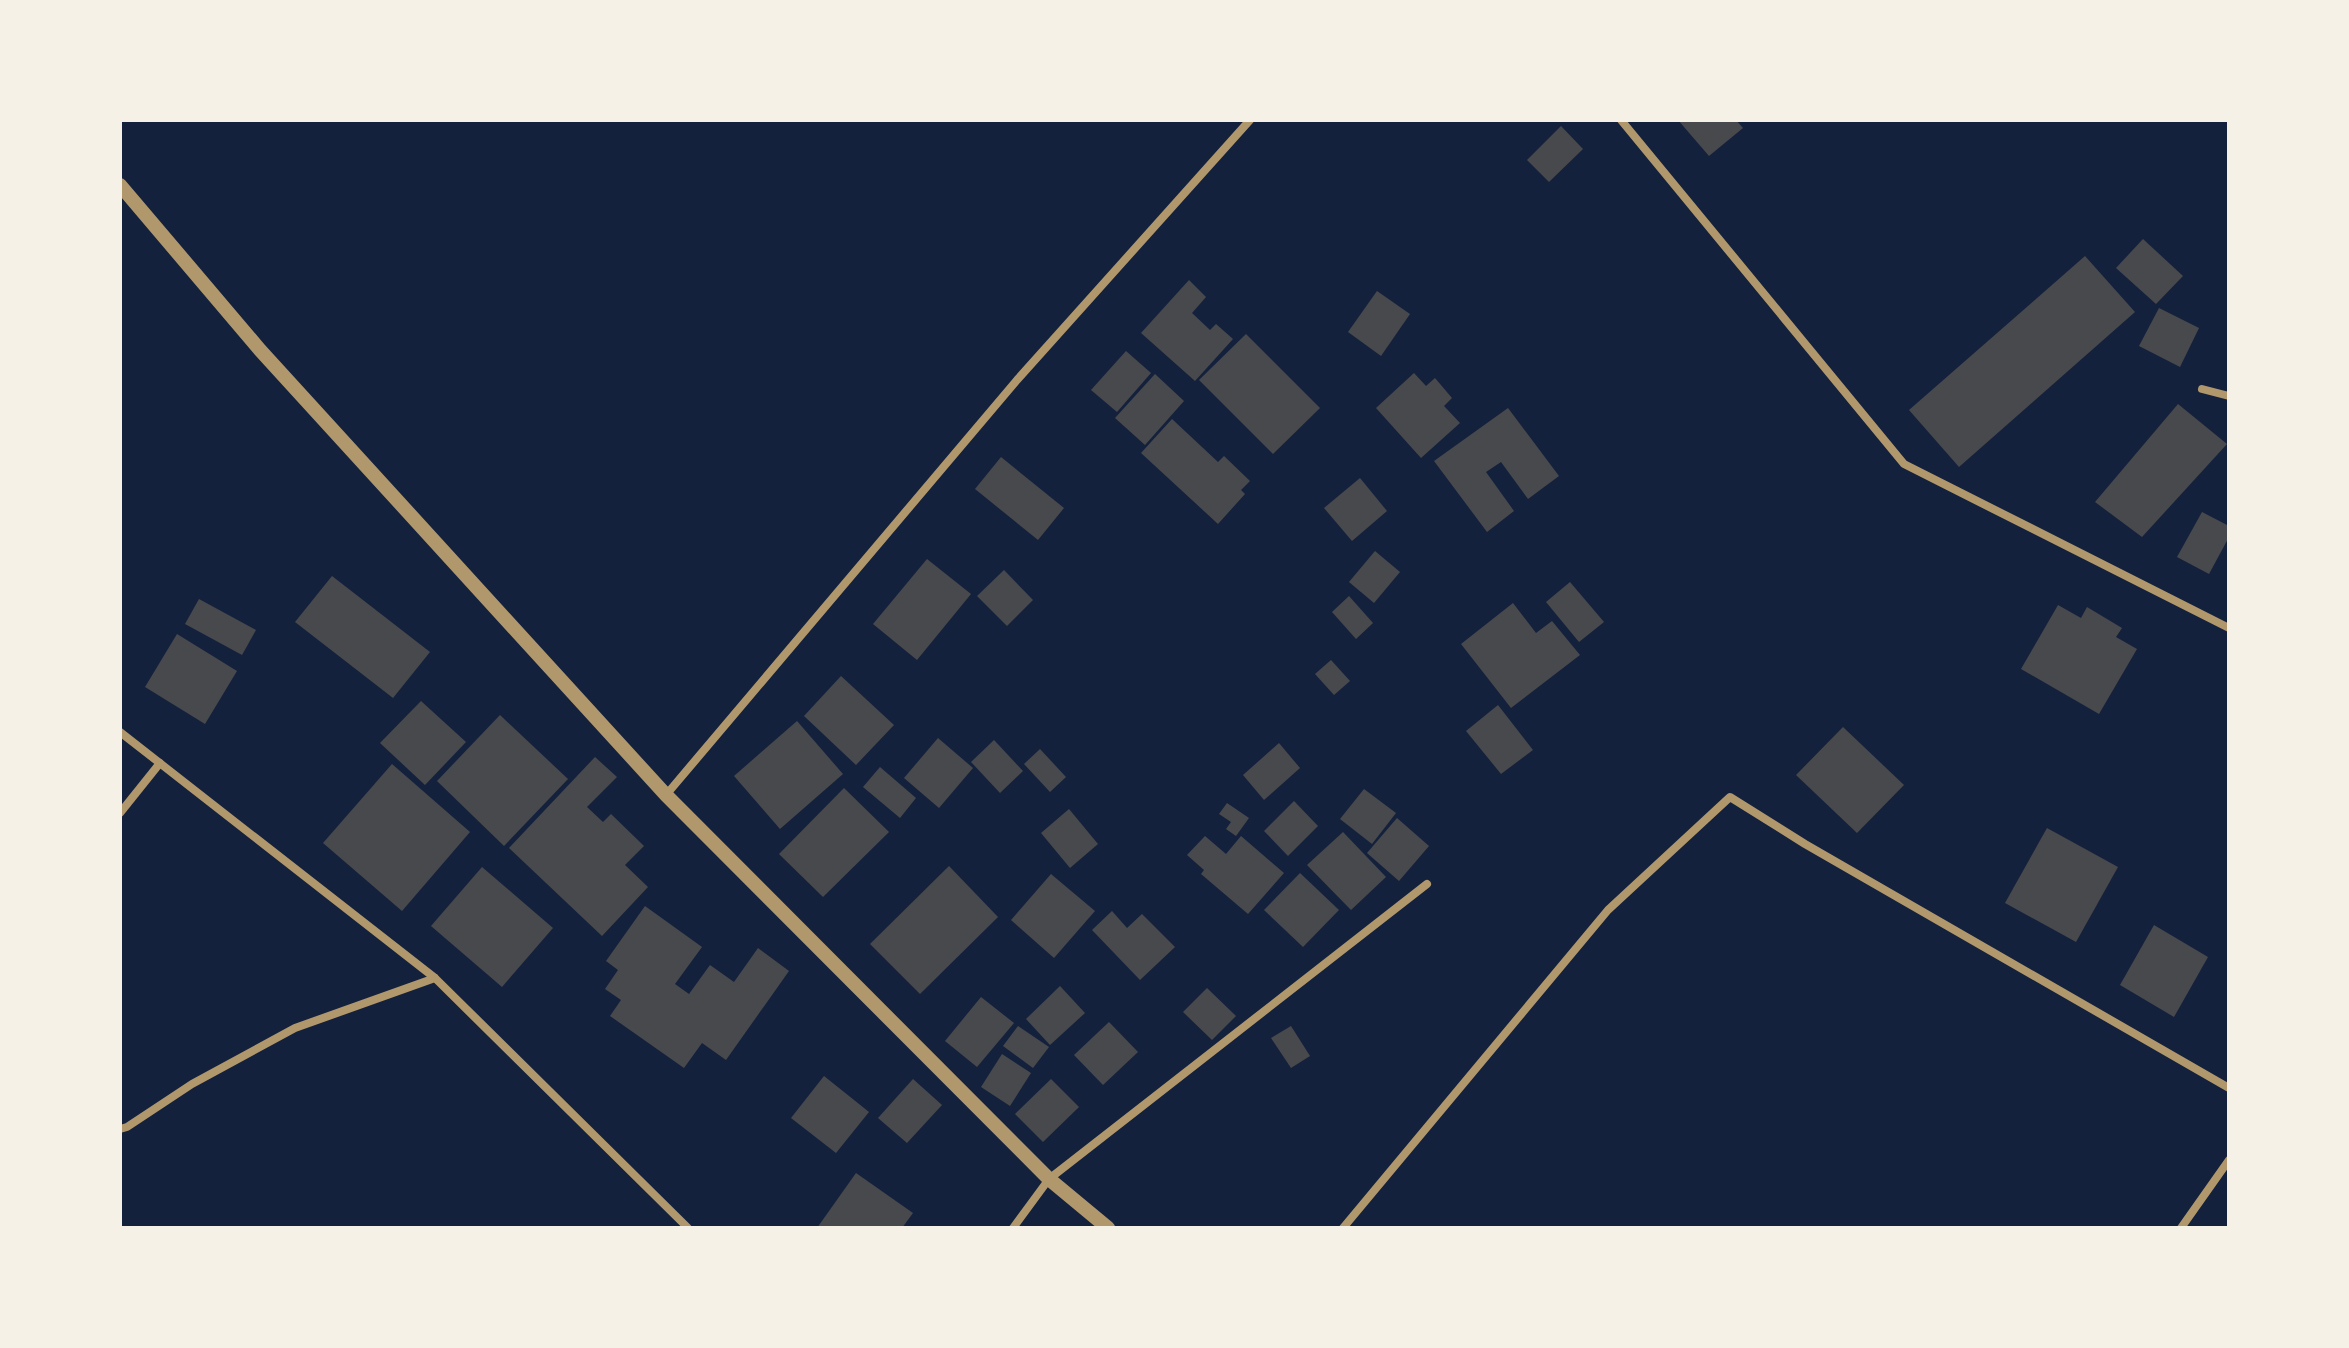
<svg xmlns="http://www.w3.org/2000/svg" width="2349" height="1348" viewBox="0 0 2349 1348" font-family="'Alegreya Sans',sans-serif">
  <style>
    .building { fill: #48494c }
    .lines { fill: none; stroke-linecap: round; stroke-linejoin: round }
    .minor { stroke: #b1986c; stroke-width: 8 }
    .tertiary { stroke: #b1986c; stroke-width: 14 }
  </style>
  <rect width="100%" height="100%" fill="#14213d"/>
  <g class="building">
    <polygon points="1678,120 1736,120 1743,128 1709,156"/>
    <polygon points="1561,126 1583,149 1549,182 1527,160"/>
    <polygon points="2143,239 2183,276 2156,304 2116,268"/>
    <polygon points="2085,256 2135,312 1959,467 1909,410"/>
    <polygon points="1189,280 1206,297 1192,313 1210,330 1216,324 1233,339 1195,381 1141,333"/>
    <polygon points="1377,291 1410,314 1381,356 1348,332"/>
    <polygon points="2159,308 2199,328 2180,367 2139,346"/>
    <polygon points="1246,334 1320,408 1273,454 1199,380"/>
    <polygon points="1126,351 1151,373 1117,412 1091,390"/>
    <polygon points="1414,373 1426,386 1435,378 1452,398 1444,406 1460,423 1421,458 1376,408"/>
    <polygon points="1155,374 1184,401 1145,445 1115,418"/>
    <polygon points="2178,404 2227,444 2142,537 2095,502"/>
    <polygon points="1508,408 1559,476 1528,499 1501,462 1486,472 1514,511 1487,532 1434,461"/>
    <polygon points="1172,419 1218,462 1224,456 1250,481 1241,490 1245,494 1218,524 1141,453"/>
    <polygon points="1001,457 1064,508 1038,540 975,489"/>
    <polygon points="1360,478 1387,511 1352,541 1324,508"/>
    <polygon points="2202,512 2229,526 2229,537 2209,574 2177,557"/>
    <polygon points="1375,551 1400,572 1374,603 1349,582"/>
    <polygon points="927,559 971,594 917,660 873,624"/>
    <polygon points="1004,570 1033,600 1007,626 977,596"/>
    <polygon points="332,576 430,652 393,698 295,622"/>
    <polygon points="1570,582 1604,622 1579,642 1546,602"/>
    <polygon points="1349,596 1373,623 1356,639 1332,612"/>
    <polygon points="199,599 256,630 242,655 185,624"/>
    <polygon points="1513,603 1536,633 1552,621 1580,655 1511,708 1461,644"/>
    <polygon points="2058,605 2081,618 2087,607 2122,628 2116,637 2137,649 2099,714 2021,669"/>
    <polygon points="177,634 237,671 205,724 145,687"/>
    <polygon points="1331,660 1350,681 1334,695 1315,674"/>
    <polygon points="841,676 894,725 856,765 804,716"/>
    <polygon points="421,701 466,742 425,785 380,743"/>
    <polygon points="1498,705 1533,750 1501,774 1466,731"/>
    <polygon points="500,715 568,779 504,846 437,781"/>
    <polygon points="797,721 843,774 780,829 734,776"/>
    <polygon points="1843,727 1904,785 1857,833 1796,775"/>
    <polygon points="938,738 973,768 939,808 904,778"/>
    <polygon points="994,740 1023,771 1000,793 971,762"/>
    <polygon points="1279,743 1300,768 1264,800 1243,775"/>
    <polygon points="1040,749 1066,777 1050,792 1024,764"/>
    <polygon points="595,757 617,777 587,807 603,822 611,814 644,846 625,865 648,887 602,936 509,848"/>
    <polygon points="392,764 470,832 402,911 323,843"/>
    <polygon points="880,767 916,798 900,818 863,787"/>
    <polygon points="844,788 889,832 823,897 779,854"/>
    <polygon points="1364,789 1396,813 1372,844 1340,819"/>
    <polygon points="1294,801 1318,826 1288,856 1264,831"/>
    <polygon points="1227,803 1249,818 1236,836 1226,829 1231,822 1219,814"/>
    <polygon points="1069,809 1098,844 1070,868 1041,833"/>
    <polygon points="1397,818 1429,846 1399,881 1367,853"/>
    <polygon points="2047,828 2118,867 2076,942 2005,903"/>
    <polygon points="1343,832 1386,877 1351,910 1307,865"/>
    <polygon points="1205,836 1226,854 1241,836 1284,873 1248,914 1201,874 1204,870 1187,855"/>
    <polygon points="949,866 998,917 920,994 870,944"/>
    <polygon points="482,867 553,928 502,987 431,926"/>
    <polygon points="1300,873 1339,910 1303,947 1264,910"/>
    <polygon points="1051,874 1095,911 1054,958 1011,920"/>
    <polygon points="645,906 702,947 675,984 689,994 710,965 734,982 758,948 789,971 726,1060 702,1043 684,1068 610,1016 621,1000 605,989 618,970 606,961"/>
    <polygon points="1112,911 1127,928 1142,914 1175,947 1140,980 1092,930"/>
    <polygon points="2154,925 2208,957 2174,1017 2120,985"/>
    <polygon points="1060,986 1085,1013 1050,1045 1026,1019"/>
    <polygon points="1207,988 1236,1016 1212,1040 1183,1012"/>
    <polygon points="981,997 1014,1023 977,1067 945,1041"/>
    <polygon points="1109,1022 1138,1052 1103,1085 1074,1055"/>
    <polygon points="1018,1026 1049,1047 1033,1068 1003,1046"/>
    <polygon points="1291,1026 1310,1056 1291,1068 1271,1038"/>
    <polygon points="1002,1054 1031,1073 1010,1106 981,1087"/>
    <polygon points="824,1076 869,1112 836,1153 791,1118"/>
    <polygon points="913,1079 942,1105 907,1143 878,1118"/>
    <polygon points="1051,1079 1079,1107 1043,1142 1015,1114"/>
    <polygon points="856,1173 913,1213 902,1228 817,1228"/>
  </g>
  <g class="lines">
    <g class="minor">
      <polyline points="1621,120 1904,464 2229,628"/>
      <polyline points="2202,389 2229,396"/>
      <polyline points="120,732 435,978 688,1228"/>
      <polyline points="666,795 1017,380 1250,120"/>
      <polyline points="120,813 160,763"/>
      <polyline points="120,1129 127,1127 192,1084 295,1028 435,978"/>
      <polyline points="1013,1228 1049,1179 1427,884"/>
      <polyline points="1343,1228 1608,910 1730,797 1805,844 2229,1088"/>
      <polyline points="2181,1228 2229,1160"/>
    </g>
    <polyline class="tertiary" points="120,185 260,350 666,795 1049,1179 1108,1228"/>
  </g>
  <rect width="2349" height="1348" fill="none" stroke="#f6f1e7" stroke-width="244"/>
</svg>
